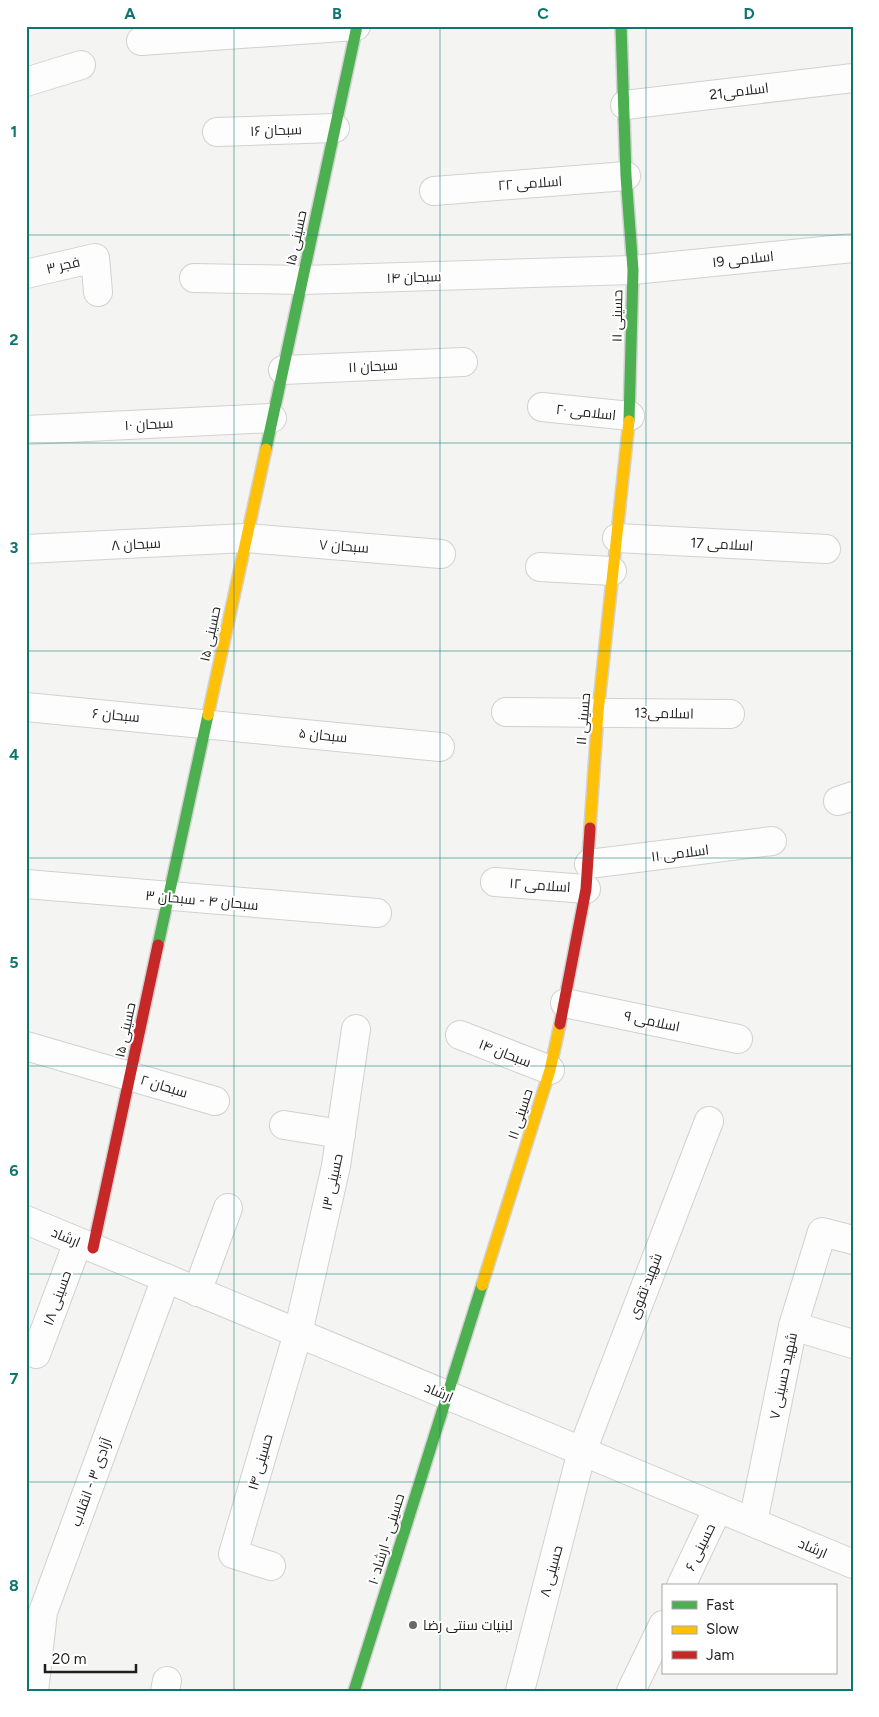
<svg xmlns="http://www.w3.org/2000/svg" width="879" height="1717" viewBox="0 0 879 1717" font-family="Figtree,Cairo,sans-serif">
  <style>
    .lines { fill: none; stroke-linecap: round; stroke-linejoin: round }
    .street-casing { stroke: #d1d1d0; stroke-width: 30 }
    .fast-casing { stroke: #d1d1d0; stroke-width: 14 }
    .slow-casing { stroke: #d1d1d0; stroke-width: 14 }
    .jam-casing { stroke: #d1d1d0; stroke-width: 14 }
    .street { stroke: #fdfdfd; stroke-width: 28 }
    .fast { stroke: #4caf50; stroke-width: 11 }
    .slow { stroke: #ffc107; stroke-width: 11 }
    .jam { stroke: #c62828; stroke-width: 11 }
    .grid { fill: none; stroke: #0f766e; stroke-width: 1; stroke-opacity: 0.55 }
    .poi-dot { fill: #686968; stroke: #fff; stroke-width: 2 }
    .labels { text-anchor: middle; stroke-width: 4; stroke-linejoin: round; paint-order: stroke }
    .street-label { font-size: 14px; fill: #1d1e1d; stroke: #fff }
    .poi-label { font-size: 14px; fill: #1d1e1d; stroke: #fff; text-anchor: start }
    .neatline { fill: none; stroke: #0f766e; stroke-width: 2 }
    .grid-label { font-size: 16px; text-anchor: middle; font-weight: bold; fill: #0f766e }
  </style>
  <rect width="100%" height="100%" fill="#f4f4f3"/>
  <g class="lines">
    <defs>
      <g id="street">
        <polyline points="141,41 356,26"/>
        <polyline points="26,82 81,65"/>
        <polyline points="625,105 853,78"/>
        <polyline points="217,132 335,128"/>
        <polyline points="434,191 626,176"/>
        <polyline points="26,274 95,258 98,292"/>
        <polyline points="194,278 302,280 633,270 853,248"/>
        <polyline points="283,370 463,362"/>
        <polyline points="542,407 630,416"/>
        <polyline points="26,430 272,418"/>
        <polyline points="617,538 826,549"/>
        <polyline points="26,549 246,538 441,554"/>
        <polyline points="540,567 612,571"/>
        <polyline points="26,707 440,747"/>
        <polyline points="506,712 730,714"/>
        <polyline points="838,801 853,796"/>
        <polyline points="589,864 772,841"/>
        <polyline points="495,882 586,889"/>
        <polyline points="26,884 377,913"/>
        <polyline points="565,1003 738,1039"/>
        <polyline points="460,1035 550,1070"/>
        <polyline points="26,1046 215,1101"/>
        <polyline points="284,1125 341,1134"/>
        <polyline points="26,1220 853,1564"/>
        <polyline points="197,1292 228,1208"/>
        <polyline points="793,1326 853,1344"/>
        <polyline points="36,1354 78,1242"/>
        <polyline points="753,1522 793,1326 822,1232 853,1240"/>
        <polyline points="271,1566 233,1554 298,1333 336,1166 356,1029"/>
        <polyline points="681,1586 718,1508"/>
        <polyline points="34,1691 43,1612 166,1278"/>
        <polyline points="165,1691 167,1681"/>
        <polyline points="520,1691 582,1451 709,1121"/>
        <polyline points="631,1691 663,1625"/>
      </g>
      <g id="fast">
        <polyline points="621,26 626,176 633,270 629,421"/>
        <polyline points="266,449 357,26"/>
        <polyline points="158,945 208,715"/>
        <polyline points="354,1691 482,1285"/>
      </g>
      <g id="slow">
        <polyline points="208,715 266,449"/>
        <polyline points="590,828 598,712 629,421"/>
        <polyline points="482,1285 550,1070 560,1024"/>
      </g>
      <g id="jam">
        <polyline points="560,1024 586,889 590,828"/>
        <polyline points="93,1248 158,945"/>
      </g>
    </defs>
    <use href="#street" class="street-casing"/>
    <use href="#fast" class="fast-casing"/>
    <use href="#slow" class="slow-casing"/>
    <use href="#jam" class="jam-casing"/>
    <use href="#street" class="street"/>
    <use href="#fast" class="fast"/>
    <use href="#slow" class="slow"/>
    <use href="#jam" class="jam"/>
  </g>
  <path class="grid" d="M234,26V1691M440,26V1691M646,26V1691M26,235H853M26,443H853M26,651H853M26,858H853M26,1066H853M26,1274H853M26,1482H853"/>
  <circle class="poi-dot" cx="413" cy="1625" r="5"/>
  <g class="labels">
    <g class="street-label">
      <text transform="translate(739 91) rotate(-7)" y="5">اسلامی21</text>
      <text transform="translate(276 130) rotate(-2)" y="5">سبحان ۱۶</text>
      <text transform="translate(530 183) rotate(-4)" y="5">اسلامی ۲۲</text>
      <text transform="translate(296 238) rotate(-78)" y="5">حسینی ۱۵</text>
      <text transform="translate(743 259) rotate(-6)" y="5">اسلامی ۱9</text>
      <text transform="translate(63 265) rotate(-13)" y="5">فجر ۳</text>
      <text transform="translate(414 277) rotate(-2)" y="5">سبحان ۱۴</text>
      <text transform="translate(617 316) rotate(-89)" y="5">حسینی ۱۱</text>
      <text transform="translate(373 366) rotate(-3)" y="5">سبحان ۱۱</text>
      <text transform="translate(586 412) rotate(6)" y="5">اسلامی ۲۰</text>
      <text transform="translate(149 424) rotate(-3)" y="5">سبحان ۱۰</text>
      <text transform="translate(136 544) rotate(-3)" y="5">سبحان ۸</text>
      <text transform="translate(722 544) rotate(3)" y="5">اسلامی 17</text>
      <text transform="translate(344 546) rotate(4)" y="5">سبحان ۷</text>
      <text transform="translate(210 634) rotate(-78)" y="5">حسینی ۱۵</text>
      <text transform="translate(664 713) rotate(1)" y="5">اسلامی13</text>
      <text transform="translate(116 715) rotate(5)" y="5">سبحان ۶</text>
      <text transform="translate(583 719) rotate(-85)" y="5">حسینی ۱۱</text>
      <text transform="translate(323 735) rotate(6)" y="5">سبحان ۵</text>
      <text transform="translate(680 853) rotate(-7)" y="5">اسلامی ۱۱</text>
      <text transform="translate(540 885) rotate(4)" y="5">اسلامی ۱۲</text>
      <text transform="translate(202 900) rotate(5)" y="5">سبحان ۴ - سبحان ۳</text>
      <text transform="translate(652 1021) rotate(12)" y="5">اسلامی ۹</text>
      <text transform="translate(125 1030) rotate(-78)" y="5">حسینی ۱۵</text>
      <text transform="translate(505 1053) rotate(21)" y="5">سبحان ۱۴</text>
      <text transform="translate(164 1086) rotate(17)" y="5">سبحان ۲</text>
      <text transform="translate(520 1114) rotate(-72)" y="5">حسینی ۱۱</text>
      <text transform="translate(332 1182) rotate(-78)" y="5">حسینی ۱۳</text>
      <text transform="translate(66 1237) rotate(23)" y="5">ارشاد</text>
      <text transform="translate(645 1286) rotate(-69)" y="5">شهید تقوی</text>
      <text transform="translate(57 1298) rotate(-70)" y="5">حسینی ۱۸</text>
      <text transform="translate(783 1376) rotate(-78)" y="5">شهید حسینی ۷</text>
      <text transform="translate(439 1392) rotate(23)" y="5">ارشاد</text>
      <text transform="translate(260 1462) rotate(-74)" y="5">حسینی ۱۴</text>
      <text transform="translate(91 1482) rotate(-70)" y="5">آزادی ۳ - انقلاب</text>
      <text transform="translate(386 1539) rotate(-73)" y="5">حسینی - ارشاد ۱۰</text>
      <text transform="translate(700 1547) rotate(-64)" y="5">حسینی ۶</text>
      <text transform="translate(813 1548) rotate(23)" y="5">ارشاد</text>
      <text transform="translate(551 1571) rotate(-75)" y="5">حسینی ۸</text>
    </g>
    <g class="poi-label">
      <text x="423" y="1630">لبنیات سنتی رضا</text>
    </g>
  </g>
  <rect width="879" height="1717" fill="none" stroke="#ffffff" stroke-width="55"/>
  <rect x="662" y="1584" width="175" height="90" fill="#ffffff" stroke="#a5a5a5"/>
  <rect x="672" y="1601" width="25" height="8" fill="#4caf50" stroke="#a5a5a5"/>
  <text x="706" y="1610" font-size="15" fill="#1d1e1d">Fast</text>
  <rect x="672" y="1626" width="25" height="8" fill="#ffc107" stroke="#a5a5a5"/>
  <text x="706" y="1634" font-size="15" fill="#1d1e1d">Slow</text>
  <rect x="672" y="1651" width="25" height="8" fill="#c62828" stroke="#a5a5a5"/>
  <text x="706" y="1660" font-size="15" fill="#1d1e1d">Jam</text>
  <path d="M45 1664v8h91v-8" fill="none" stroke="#1d1e1d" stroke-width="2.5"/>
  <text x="52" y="1664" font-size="15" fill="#1d1e1d" stroke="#ffffff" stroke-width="4" paint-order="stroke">20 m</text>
  <rect x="28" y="28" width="824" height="1662" class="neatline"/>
  <g class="grid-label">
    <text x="130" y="19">A</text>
    <text x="337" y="19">B</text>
    <text x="543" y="19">C</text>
    <text x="749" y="19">D</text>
    <text x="14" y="137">1</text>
    <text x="14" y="345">2</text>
    <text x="14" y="553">3</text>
    <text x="14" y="760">4</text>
    <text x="14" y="968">5</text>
    <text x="14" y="1176">6</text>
    <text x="14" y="1384">7</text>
    <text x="14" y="1591">8</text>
  </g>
</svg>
